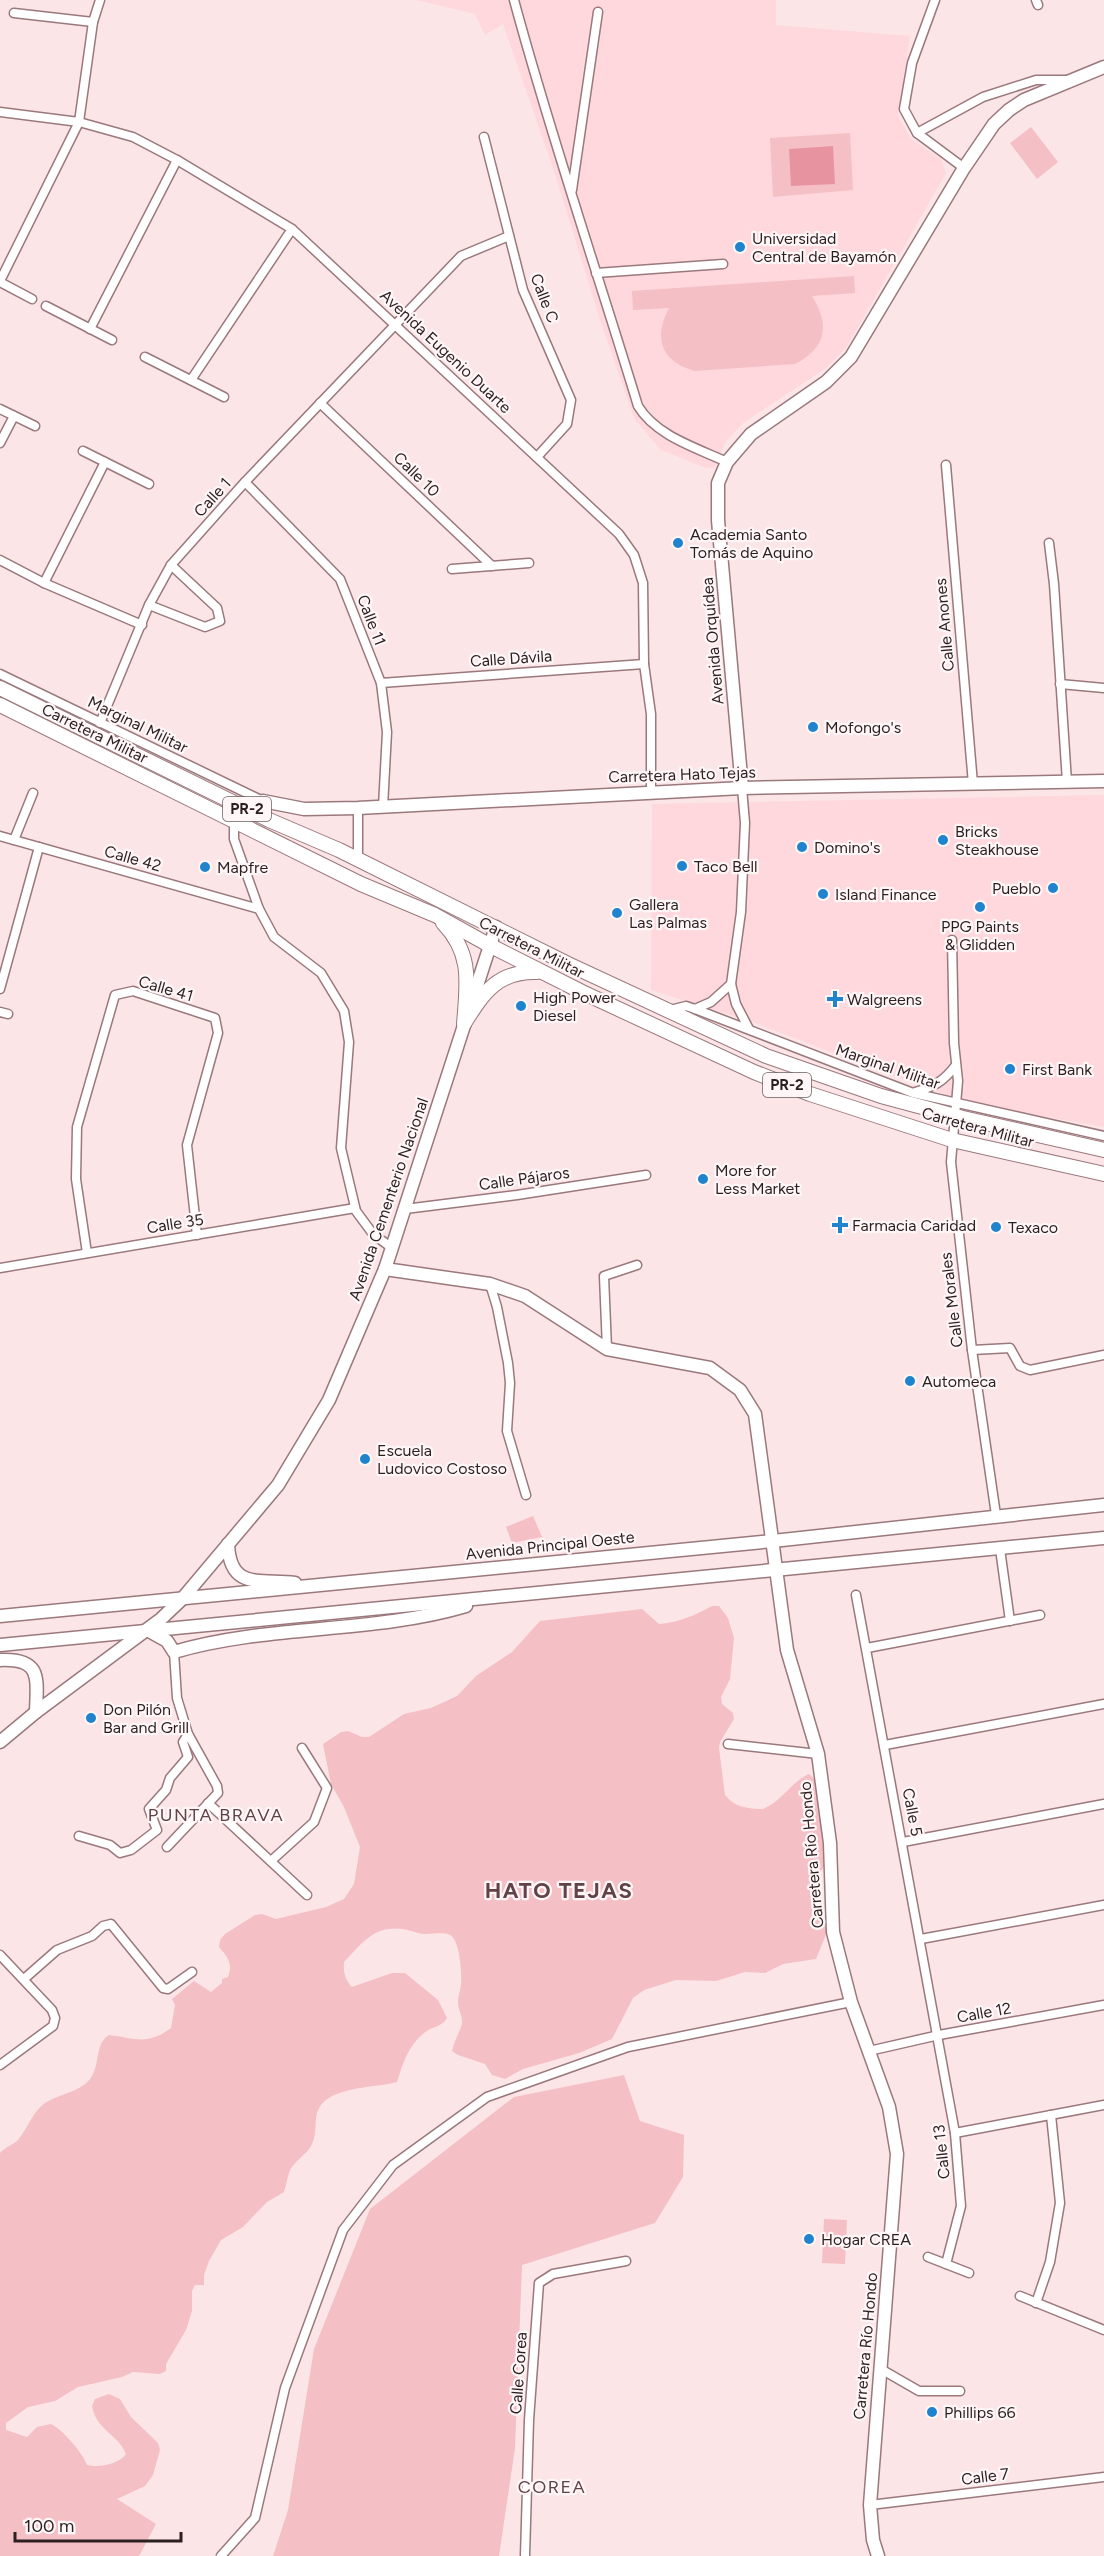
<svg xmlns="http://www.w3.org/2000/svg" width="1104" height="2556" viewBox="0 0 1104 2556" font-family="Figtree,sans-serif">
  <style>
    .built { fill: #fed8dd }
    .green { fill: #f4bfc5 }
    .water { fill: #e794a0 }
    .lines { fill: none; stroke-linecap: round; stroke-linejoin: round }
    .street-casing { stroke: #9a787c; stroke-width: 11 }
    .secondary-casing { stroke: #9a787c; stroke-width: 15 }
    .primary-casing { stroke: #9a787c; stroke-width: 16 }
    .street { stroke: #fff; stroke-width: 8 }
    .secondary { stroke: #fff; stroke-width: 12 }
    .primary { stroke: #fff; stroke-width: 14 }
    .poi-dot { fill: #1f83ce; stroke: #fff6f7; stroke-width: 2 }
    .labels { text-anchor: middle; stroke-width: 4.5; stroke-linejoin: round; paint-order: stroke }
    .shield { fill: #fff6f7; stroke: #6b6060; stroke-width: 1.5 }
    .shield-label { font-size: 15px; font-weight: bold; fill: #2c1f20 }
    .poi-label { font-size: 16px; fill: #2c1f20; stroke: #fff6f7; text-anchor: start }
    .street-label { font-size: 16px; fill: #2c1f20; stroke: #fff6f7 }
    .neighbourhood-label { font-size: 18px; letter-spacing: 1.5px; fill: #614246; stroke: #fff6f7 }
    .district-label { font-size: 22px; font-weight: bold; letter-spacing: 1.5px; fill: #614246; stroke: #fff6f7 }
  </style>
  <rect width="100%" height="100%" fill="#fce5e7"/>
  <g class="built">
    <polygon points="416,0 776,0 776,25 910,36 898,116 911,139 941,159 946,173 846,348 826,368 743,423 726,441 715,467 706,468 661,450 635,420 600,320 555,174 503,24 485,35 475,14"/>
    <polygon points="1104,795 1104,1127 985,1106 928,1089 755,1023 651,990 652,804"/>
  </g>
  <g class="green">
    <polygon points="1031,127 1058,162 1037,179 1010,143"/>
    <polygon points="850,133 853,190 773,197 770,138"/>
    <path d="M854,276L855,293L812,296C830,325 827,347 795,364L695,371C661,362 653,338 669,308L633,310L632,291Z"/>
    <polygon points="533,1516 542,1537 512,1543 506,1527"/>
    <path d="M712,1606H719L728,1618L734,1638L730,1679L721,1697L722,1704L733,1713L734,1719L720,1742L719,1748L725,1795C734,1807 748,1809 763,1809C781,1802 792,1781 809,1774L819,1783L824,1866L814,1884L813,1891L827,1932L816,1959L783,1964L765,1973L745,1972L716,1981L676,1980L644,1990L633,1998L612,2039L579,2053L523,2069L505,2079L492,2075L485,2064L458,2055L452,2051C454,2041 459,2034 462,2024C463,2017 458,2009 458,2002C458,1995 461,1990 461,1983C462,1974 460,1940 450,1935C441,1931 428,1936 418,1933C380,1920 368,1936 344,1962C343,1972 345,1980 352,1987L392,1973H405L438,2000L447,2018C441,2028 432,2026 424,2033C408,2046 403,2063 397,2082C376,2088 331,2086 319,2108C313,2119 318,2132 312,2144C307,2155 292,2162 289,2173C287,2179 286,2186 284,2192L267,2202L243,2227L221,2240L209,2261L204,2275V2285H195L192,2291V2311L186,2330L166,2364V2371L160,2374L133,2372L122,2377L78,2387L55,2401L28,2407L6,2423V2430L27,2437L37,2427L51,2424C62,2429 83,2453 87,2465C99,2468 119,2464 126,2454C119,2435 96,2430 92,2406L95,2399L109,2394L120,2399L131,2417L158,2443L160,2450L153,2475L145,2486L117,2499L156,2524L139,2556H0V2153C5,2147 13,2145 18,2140C28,2128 33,2111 45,2103C59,2094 80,2092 90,2079C101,2065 94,2044 109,2035C135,2038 147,2046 171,2028L175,2005L172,1999L194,1981L211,1992L222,1983V1979L228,1977C233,1964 228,1957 219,1947L220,1940L225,1934L255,1915L262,1914L276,1919L326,1907L344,1899L354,1884L360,1847L344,1807L331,1784L323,1744L341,1732L348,1731L362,1737H369L404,1714L431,1708L457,1696L476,1676L512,1652L540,1621L642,1609L659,1624C677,1623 696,1615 712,1606Z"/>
    <polygon points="624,2075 640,2121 684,2135 683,2177 655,2223 522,2265 515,2448 499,2556 273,2556 288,2510 314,2349 370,2209 514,2097"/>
    <polygon points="824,2219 847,2220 845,2264 822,2263"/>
  </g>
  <polygon class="water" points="833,146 835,184 791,186 789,149"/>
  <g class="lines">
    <defs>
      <g id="street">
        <path d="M514,0C551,137 597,271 638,406C656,436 697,448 727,462"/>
        <polyline points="935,0 912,63 904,109 917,133 964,168"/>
        <polyline points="1036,0 1038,5"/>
        <polyline points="14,13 93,22"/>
        <polyline points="0,112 79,122 133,137 177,160 292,229 619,534 634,555 643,583 644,664 651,714 651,791"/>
        <polyline points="917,133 983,97 1036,80 1066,80"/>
        <polyline points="484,137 523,290 571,400 567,424 537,457"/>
        <polyline points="572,190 598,12"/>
        <polyline points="596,273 723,264"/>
        <polyline points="0,281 79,122 93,22 100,0"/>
        <polyline points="0,282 32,299"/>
        <polyline points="46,306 112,340"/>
        <polyline points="90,329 177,160"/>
        <polyline points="145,357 224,397"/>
        <polyline points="191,380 292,229"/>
        <polyline points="320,403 492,566"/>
        <polyline points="0,409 35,426"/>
        <polyline points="0,443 14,416"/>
        <polyline points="83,451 149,484"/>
        <polyline points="946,465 973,784"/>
        <polyline points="245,482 340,579 381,683 387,732 383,807"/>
        <polyline points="1049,543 1054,584 1067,782"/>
        <polyline points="0,560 44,583 142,625"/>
        <polyline points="452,569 529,563"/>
        <polyline points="44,583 105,462"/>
        <polyline points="149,605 205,627 220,621 217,608 171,565"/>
        <polyline points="0,674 263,801"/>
        <polyline points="381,683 644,664"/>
        <polyline points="1060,684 1104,688"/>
        <polyline points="100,723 149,605 171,565 245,482 461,256 509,236"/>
        <polyline points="742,788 745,823 741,912 731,984 736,1004 749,1029"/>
        <polyline points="358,808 358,859"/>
        <polyline points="234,820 234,839 259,909 274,937 321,973 344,1011 349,1042 341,1148 356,1211 373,1234 392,1248"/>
        <polyline points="0,836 259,909"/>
        <polyline points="14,840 33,793"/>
        <polyline points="952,940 954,1043 958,1081 951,1162 972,1350 996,1515"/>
        <polyline points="0,989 39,847"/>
        <polyline points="695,1009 711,1002 731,984"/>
        <polyline points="670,1010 686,1006 695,1009 913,1093 1104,1136"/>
        <polyline points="0,1012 8,1014"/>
        <path d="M915,1092C934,1087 944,1081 956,1065"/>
        <polyline points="405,1209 517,1195 646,1175"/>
        <polyline points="87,1253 76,1179 77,1127 115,995 133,991 215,1018 218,1033 187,1145 197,1235"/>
        <polyline points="0,1268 355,1208"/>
        <polyline points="490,1284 497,1307 508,1363 510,1383 507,1431 526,1495"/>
        <polyline points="607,1349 604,1276 637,1265"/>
        <polyline points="972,1350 1010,1348 1020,1366 1030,1370 1104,1355"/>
        <polyline points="1000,1549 1010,1621"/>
        <polyline points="856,1595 955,2133 961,2206 946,2264"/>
        <polyline points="867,1648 1040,1615"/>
        <polyline points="728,1744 818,1754"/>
        <polyline points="885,1745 1104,1704"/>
        <polyline points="208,1803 307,1895"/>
        <polyline points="79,1836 110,1845 120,1853 131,1850 157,1830 149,1809 166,1790 170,1778 188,1757 183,1742 188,1734"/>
        <polyline points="903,1842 1104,1804"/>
        <polyline points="167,1847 218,1793 217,1786 188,1734 177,1698 174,1652"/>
        <polyline points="271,1861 314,1822 327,1788 302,1748"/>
        <polyline points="921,1939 1104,1905"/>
        <polyline points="0,1955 52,2010 55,2018 53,2026 0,2065"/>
        <polyline points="24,1979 57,1950 92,1936 103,1926 111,1924 163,1988 168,1989 192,1972"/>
        <polyline points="869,2051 939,2035 1104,2005"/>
        <polyline points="955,2133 1104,2105"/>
        <polyline points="928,2257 969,2273"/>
        <polyline points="1020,2296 1104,2330"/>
        <polyline points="1036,2303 1050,2262 1060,2203 1051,2115"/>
        <polyline points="879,2368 919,2391 960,2391"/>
        <polyline points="870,2505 1104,2477"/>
        <polyline points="221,2556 255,2518 285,2388 343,2230 393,2165 487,2097 628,2047 851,2002"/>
        <polyline points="525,2556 529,2420 539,2283 553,2274 626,2261"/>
      </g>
      <g id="secondary">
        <polyline points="742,788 718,520 718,483 727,462 751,434 826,382 851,357 964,168 994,124 1009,110 1024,100 1104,67"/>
        <polyline points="263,801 304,809 358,808 742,788 1104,781"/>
        <polyline points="385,1269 490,1284 525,1296 607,1349 710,1368 740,1390 755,1414 787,1650 818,1754 830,1843 833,1932 851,2002 889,2107 897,2154 870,2505 873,2540 878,2556"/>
        <path d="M228,1544C230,1590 259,1579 295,1583"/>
        <polyline points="0,1616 773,1541 1104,1505"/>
        <path d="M149,1631L167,1641L174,1652C269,1624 371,1634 466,1606"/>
        <polyline points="0,1645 1104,1538"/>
        <path d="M0,1660C42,1658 37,1678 36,1712"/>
        <polyline points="0,1742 36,1712 161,1619 182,1599 278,1485 329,1400 385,1269 496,927"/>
      </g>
      <g id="primary">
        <polyline points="0,688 269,820 339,850 568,964 766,1056 881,1096 963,1118 1104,1150"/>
        <polyline points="0,705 361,884 435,915 489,945 582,992 754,1072 810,1094 952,1140 1104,1174"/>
        <path d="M443,923C473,954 467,984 464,1024"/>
        <path d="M465,1022C484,992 498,971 537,972"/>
      </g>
    </defs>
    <use href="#street" class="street-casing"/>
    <use href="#secondary" class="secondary-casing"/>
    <use href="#primary" class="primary-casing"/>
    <use href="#street" class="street"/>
    <use href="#secondary" class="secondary"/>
    <use href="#primary" class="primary"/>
  </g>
  <g class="poi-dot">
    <circle cx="740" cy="247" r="6"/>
    <circle cx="678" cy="543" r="6"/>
    <circle cx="813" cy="727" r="6"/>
    <circle cx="943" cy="840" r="6"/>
    <circle cx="802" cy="847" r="6"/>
    <circle cx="682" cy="866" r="6"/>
    <circle cx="205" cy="867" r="6"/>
    <circle cx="1053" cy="888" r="6"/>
    <circle cx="823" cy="894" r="6"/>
    <circle cx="980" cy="907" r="6"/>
    <circle cx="617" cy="913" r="6"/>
    <path d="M832 990h6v6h6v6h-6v6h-6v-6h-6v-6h6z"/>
    <circle cx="521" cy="1006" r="6"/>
    <circle cx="1010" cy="1069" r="6"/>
    <circle cx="703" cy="1179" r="6"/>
    <path d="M837 1216h6v6h6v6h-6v6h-6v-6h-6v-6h6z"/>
    <circle cx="996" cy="1227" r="6"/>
    <circle cx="910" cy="1381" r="6"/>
    <circle cx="365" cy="1459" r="6"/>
    <circle cx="91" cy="1718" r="6"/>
    <circle cx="809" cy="2239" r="6"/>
    <circle cx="932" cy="2412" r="6"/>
  </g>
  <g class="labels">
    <g class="shield">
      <rect x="223" y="797" width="48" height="24" rx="4.5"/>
      <rect x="763" y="1073" width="48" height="24" rx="4.5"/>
    </g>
    <g class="shield-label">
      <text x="247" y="814">PR-2</text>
      <text x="787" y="1090">PR-2</text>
    </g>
    <g class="poi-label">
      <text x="752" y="244">Universidad<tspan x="752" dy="18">Central de Bayamón</tspan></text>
      <text x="690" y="540">Academia Santo<tspan x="690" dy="18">Tomás de Aquino</tspan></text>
      <text x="825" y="733">Mofongo's</text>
      <text x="955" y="837">Bricks<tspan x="955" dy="18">Steakhouse</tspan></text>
      <text x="814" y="853">Domino's</text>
      <text x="694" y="872">Taco Bell</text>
      <text x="217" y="873">Mapfre</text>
      <text x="1041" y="894" text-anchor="end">Pueblo</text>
      <text x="835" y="900">Island Finance</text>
      <text x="629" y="910">Gallera<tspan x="629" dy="18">Las Palmas</tspan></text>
      <text x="980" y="932" text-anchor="middle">PPG Paints<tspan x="980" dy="18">&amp; Glidden</tspan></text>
      <text x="533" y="1003">High Power<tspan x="533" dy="18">Diesel</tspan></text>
      <text x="847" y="1005">Walgreens</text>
      <text x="1022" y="1075">First Bank</text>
      <text x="715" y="1176">More for<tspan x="715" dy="18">Less Market</tspan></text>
      <text x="852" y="1231">Farmacia Caridad</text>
      <text x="1008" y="1233">Texaco</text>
      <text x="922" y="1387">Automeca</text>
      <text x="377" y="1456">Escuela<tspan x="377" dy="18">Ludovico Costoso</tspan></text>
      <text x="103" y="1715">Don Pilón<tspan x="103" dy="18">Bar and Grill</tspan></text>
      <text x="821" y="2245">Hogar CREA</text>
      <text x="944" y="2418">Phillips 66</text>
    </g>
    <g class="street-label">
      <text transform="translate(545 298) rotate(69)" y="6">Calle C</text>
      <text transform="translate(446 351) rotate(43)" y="6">Avenida Eugenio Duarte</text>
      <text transform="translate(417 474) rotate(44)" y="6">Calle 10</text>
      <text transform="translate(212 497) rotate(-48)" y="6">Calle 1</text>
      <text transform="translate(372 620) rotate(69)" y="6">Calle 11</text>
      <text transform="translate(944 625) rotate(-95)" y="6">Calle Anones</text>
      <text transform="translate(712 641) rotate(-95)" y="6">Avenida Orquídea</text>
      <text transform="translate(511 658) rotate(-4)" y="6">Calle Dávila</text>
      <text transform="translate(138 724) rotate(26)" y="6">Marginal Militar</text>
      <text transform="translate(95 733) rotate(26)" y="6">Carretera Militar</text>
      <text transform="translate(682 774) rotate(-2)" y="6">Carretera Hato Tejas</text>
      <text transform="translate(133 858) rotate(16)" y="6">Calle 42</text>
      <text transform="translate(532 947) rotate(27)" y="6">Carretera Militar</text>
      <text transform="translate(166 988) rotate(16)" y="6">Calle 41</text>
      <text transform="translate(888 1066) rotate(19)" y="6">Marginal Militar</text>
      <text transform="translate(978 1127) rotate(15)" y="6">Carretera Militar</text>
      <text transform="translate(524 1178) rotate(-8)" y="6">Calle Pájaros</text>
      <text transform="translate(388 1199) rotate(-71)" y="6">Avenida Cementerio Nacional</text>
      <text transform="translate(175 1223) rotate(-9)" y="6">Calle 35</text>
      <text transform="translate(951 1300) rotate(-97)" y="6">Calle Morales</text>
      <text transform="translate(550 1545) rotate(-6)" y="6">Avenida Principal Oeste</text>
      <text transform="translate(913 1812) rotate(79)" y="6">Calle 5</text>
      <text transform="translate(811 1855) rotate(-95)" y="6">Carretera Río Hondo</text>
      <text transform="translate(984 2012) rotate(-10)" y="6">Calle 12</text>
      <text transform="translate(941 2152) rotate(-96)" y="6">Calle 13</text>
      <text transform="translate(865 2346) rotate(-85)" y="6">Carretera Río Hondo</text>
      <text transform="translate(518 2373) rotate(-86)" y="6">Calle Corea</text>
      <text transform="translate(985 2476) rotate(-7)" y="6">Calle 7</text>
    </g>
    <g class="neighbourhood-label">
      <text x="216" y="1821">PUNTA BRAVA</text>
      <text x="552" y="2493">COREA</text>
    </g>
    <g class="district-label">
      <text x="559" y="1898">HATO TEJAS</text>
    </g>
  </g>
  <path d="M15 2532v9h166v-9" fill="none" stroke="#2c1f20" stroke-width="3"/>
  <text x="24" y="2532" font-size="18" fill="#2c1f20" stroke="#fff6f7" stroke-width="4.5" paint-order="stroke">100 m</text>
</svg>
